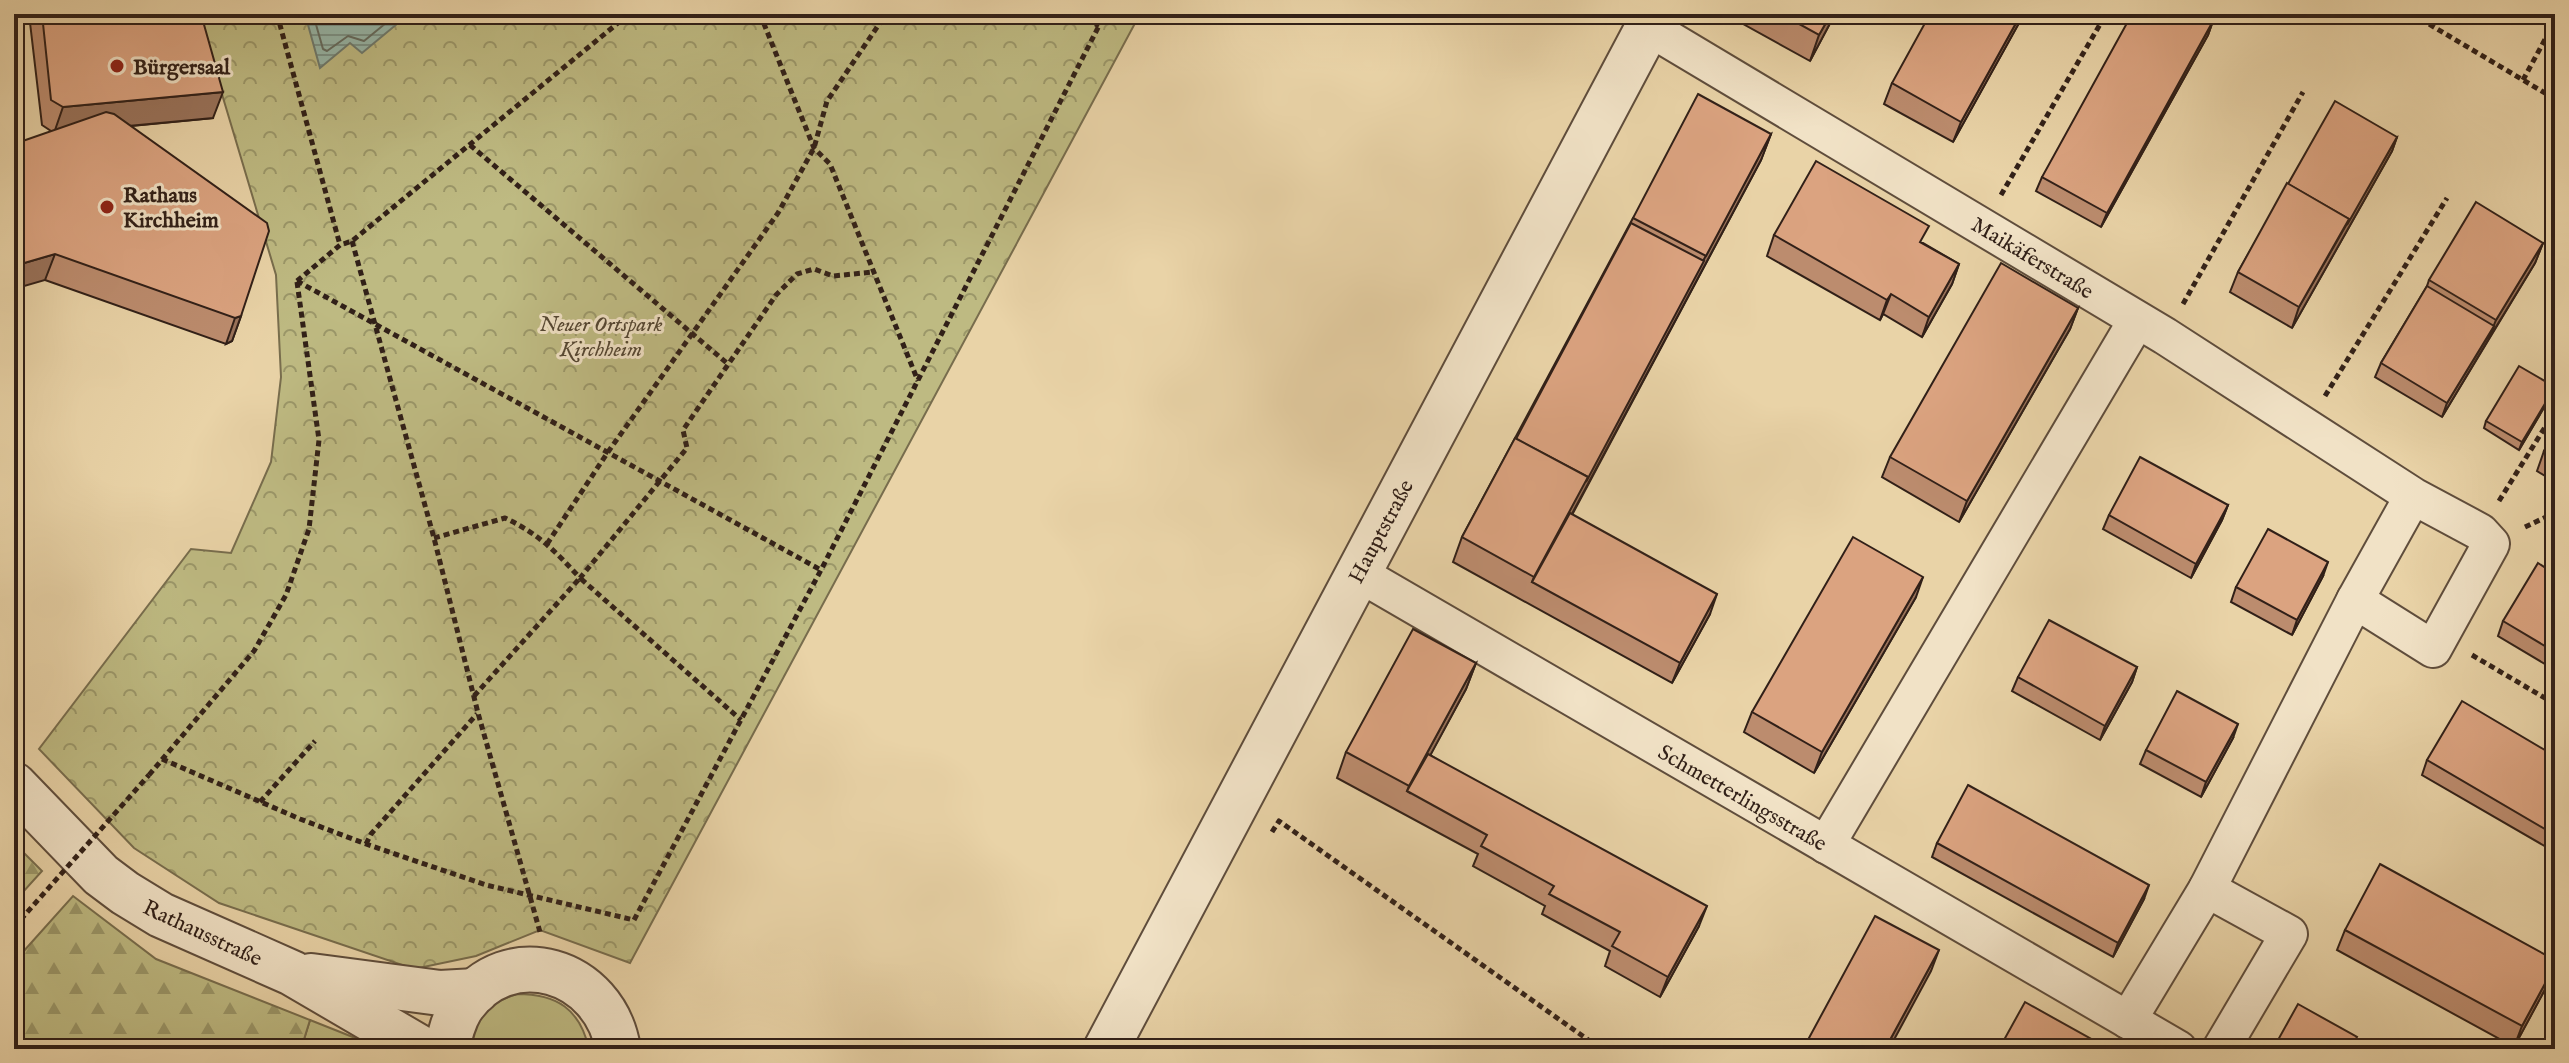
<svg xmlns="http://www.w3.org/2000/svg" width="2569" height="1063" viewBox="0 0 2569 1063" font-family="'IM FELL English',serif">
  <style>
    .green { fill: #beba82; stroke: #786d4d; stroke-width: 2 }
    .forest { fill: url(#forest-firs); stroke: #786d4d; stroke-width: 2 }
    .park { fill: url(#park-crowns); stroke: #786d4d; stroke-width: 2 }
    .water { fill: url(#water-rules); stroke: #6e7b6f; stroke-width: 2 }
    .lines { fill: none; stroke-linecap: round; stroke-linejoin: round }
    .shore { stroke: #646c60; stroke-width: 2 }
    .minor-casing { stroke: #5f4d3c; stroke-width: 40 }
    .tertiary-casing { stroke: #5f4d3c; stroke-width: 48 }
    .path { stroke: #312018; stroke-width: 5; stroke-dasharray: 6 4; stroke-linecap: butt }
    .minor { stroke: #f1e2c6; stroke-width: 36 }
    .tertiary { stroke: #f1e2c6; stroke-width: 44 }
    .path-bridge { stroke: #312018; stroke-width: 5; stroke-dasharray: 6 4; stroke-linecap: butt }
    .wall { fill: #bc8c6e; stroke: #312018; stroke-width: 2 }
    .shaded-wall { fill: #99725a; stroke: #312018; stroke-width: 2 }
    .building { fill: #dba380; stroke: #312018; stroke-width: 2 }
    .poi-dot { fill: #8f2418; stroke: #f1e2c6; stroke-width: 3 }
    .labels { text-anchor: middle; stroke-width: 6; stroke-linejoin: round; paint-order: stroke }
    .poi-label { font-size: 22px; font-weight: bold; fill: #312018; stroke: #f1e2c6; text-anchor: start }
    .street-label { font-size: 22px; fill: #312018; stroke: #f1e2c6 }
    .park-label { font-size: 22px; font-style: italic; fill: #544632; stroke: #f1e2c6 }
  </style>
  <defs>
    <pattern id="forest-firs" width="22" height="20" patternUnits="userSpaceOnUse" patternTransform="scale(2)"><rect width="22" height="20" fill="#beba82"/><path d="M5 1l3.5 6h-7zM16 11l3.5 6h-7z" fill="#9b9769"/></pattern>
    <pattern id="park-crowns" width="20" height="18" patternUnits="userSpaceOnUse" patternTransform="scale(2)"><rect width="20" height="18" fill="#beba82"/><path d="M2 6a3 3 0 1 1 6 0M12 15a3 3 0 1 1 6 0" fill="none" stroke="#9b9769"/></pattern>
    <pattern id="water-rules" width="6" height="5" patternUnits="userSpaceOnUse" patternTransform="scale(2)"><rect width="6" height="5" fill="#97b7a9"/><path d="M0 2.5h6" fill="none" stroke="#7c9489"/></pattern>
  </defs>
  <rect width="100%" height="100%" fill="#e9d3a7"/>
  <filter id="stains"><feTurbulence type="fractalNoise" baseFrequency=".0025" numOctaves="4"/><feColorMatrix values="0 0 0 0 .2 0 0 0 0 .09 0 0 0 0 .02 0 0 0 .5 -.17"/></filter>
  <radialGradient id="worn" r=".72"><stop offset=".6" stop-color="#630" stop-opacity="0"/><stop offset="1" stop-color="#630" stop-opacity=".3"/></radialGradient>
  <g class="green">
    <path d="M517,994C557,994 580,1009 589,1049H465C478,1017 482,1005 517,994Z"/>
    <polygon points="310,1020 383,1049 301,1049"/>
  </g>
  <g class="forest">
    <polygon points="14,843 42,871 14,902"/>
    <polygon points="73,896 156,959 310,1020 301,1049 14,1049 14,962"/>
  </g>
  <polygon class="park" points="198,14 1140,14 630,963 540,930 476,956 414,969 219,903 134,848 39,749 191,549 231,553 271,462 281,377 276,275"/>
  <polygon class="water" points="305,14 409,14 362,53 350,43 320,68"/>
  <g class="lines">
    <polyline class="shore" points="313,14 323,49 327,51 348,36 364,41 397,14"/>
    <defs>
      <g id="minor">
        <polyline points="1648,27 2165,336 2413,496 2480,532 2491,544 2433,649 2355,600 2413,496"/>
        <polyline points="1358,573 2178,1049"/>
        <polyline points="1826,845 2137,320"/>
        <polyline points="2207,889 2355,600"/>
        <polyline points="2128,1020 2207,889 2289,934 2221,1049"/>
      </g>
      <g id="tertiary">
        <polyline points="14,785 101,875 125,893 161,915 292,973 422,1049"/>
        <polyline points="311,976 440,993 476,991"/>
        <path d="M447,1049C450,1035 453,1021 461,1008C508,939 605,969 618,1049"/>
        <polyline points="1106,1049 1655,14"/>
      </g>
    </defs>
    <use href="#minor" class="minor-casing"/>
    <use href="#tertiary" class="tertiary-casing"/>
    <g class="path">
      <polyline points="277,14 340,245"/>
      <polyline points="760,14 814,148 830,164 918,381"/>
      <polyline points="1078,14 1099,26"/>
      <polyline points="2412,14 2555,99"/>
      <polyline points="2523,80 2555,21"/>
      <polyline points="470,145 728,364"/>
      <polyline points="2001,195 2106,14"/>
      <polyline points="352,241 434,538 478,713 540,932"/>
      <polyline points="297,281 821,570"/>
      <polyline points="297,281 340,245 352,241 629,14"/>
      <polyline points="2183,304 2303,92"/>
      <polyline points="2325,396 2447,198"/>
      <polyline points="2499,501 2555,411"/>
      <polyline points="2525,527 2546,517 2555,522"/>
      <path d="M434,538L505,518C539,534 555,551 580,578L687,448L683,430L776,295L797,274L814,269L833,276L873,272"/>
      <polyline points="547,544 608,452 778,213 814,148 827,101 886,14"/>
      <polyline points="2472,655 2555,704"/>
      <polyline points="474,696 580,578 741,720"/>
      <polyline points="162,759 300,819 366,844 486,885 634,920 821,570 1105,14"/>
      <polyline points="149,775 254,651 286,595 309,529 319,440 297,282"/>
      <polyline points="260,802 315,741"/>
      <polyline points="1272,832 1279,821 1601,1049"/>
      <polyline points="366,844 371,834 477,714"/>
    </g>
    <use href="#minor" class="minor"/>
    <use href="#tertiary" class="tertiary"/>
    <polyline class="path-bridge" points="14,927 149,775"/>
  </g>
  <g class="wall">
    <polygon points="29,14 201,14 213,118 131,126 241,316 232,341 226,344 45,280 51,131 42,125"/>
    <polygon points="1738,14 1835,14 1810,61 1736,20"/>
    <polygon points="2024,14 1953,142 1884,104 1892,83"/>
    <polygon points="2213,21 2208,35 2101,227 2036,191 2042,177"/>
    <polygon points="1771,134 1761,160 1572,515 1710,614 1672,683 1453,562 1462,537 1633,218"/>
    <polygon points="2397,137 2392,151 2292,328 2230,292 2238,272 2288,184"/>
    <polygon points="1774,235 1923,243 1959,264 1952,284 1922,337 1883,314 1880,320 1767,256"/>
    <polygon points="2543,243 2535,263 2442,417 2375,377 2381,363 2427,286 2429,280"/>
    <polygon points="2078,308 2070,329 1959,522 1882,477 1890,457"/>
    <polygon points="2552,394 2519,450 2484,428 2486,421"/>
    <polygon points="2555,433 2555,482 2537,471 2544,451"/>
    <polygon points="2228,505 2222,520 2191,578 2103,529 2109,515"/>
    <polygon points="2555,574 2555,670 2498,636 2503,621"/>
    <polygon points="2323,576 2292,635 2231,602 2236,587"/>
    <polygon points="1916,597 1814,773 1744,732 1752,712"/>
    <polygon points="1476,663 1466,689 1430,755 1699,926 1660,997 1605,966 1610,951 1542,914 1545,906 1473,866 1478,854 1337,778 1346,752"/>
    <polygon points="2137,667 2132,682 2100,740 2012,691 2018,677"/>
    <polygon points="2233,738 2201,797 2140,764 2146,750"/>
    <polygon points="2555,756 2555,852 2422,775 2427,760"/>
    <polygon points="1937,843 2144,899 2113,957 1932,857"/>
    <polygon points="2345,930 2549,982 2514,1047 2337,950"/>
  </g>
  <g class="shaded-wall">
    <polygon points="1831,14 1835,14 1810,61 1819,35"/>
    <polygon points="2021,14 2024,14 1953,142 1961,122"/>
    <polygon points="2213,21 2208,35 2101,227 2107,213"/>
    <polygon points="223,92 213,118 54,133 63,107"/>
    <polygon points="1771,134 1761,160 1535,583 1532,582 1534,577"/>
    <polygon points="2397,137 2392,151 2292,328 2299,307"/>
    <polygon points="2543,243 2535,263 2488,340 2496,320"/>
    <polygon points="55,254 45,280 14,289 14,266"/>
    <polygon points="1959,264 1952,284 1922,337 1929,317"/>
    <polygon points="1891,294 1883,314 1880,320 1887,300"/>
    <polygon points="2078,308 2070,329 1959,522 1967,501"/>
    <polygon points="241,316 232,341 226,344 235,318"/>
    <polygon points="2494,326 2488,340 2442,417 2447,403"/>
    <polygon points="2555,387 2552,394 2519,450 2522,442"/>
    <polygon points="2228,505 2222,520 2191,578 2196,564"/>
    <polygon points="2328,562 2323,576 2292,635 2297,620"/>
    <polygon points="1923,577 1916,597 1814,773 1822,752"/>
    <polygon points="1717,594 1710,614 1672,683 1680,663"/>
    <polygon points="1476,663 1466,689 1410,793 1407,791 1409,786"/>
    <polygon points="2137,667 2132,682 2100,740 2105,726"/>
    <polygon points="2238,724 2233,738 2201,797 2206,782"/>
    <polygon points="2149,885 2144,899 2113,957 2118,943"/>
    <polygon points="1707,906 1699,926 1660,997 1668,977"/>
    <polygon points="1939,950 1931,971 1889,1049 1885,1049"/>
    <polygon points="2555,965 2549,982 2514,1047 2522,1026"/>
  </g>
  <g class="building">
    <polygon points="42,14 201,14 223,92 63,107 51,100"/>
    <polygon points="1781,14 1831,14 1819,35"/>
    <polygon points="1930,14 2021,14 1961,122 1892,83"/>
    <polygon points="2132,14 2201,14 2213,21 2107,213 2042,177"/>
    <polygon points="1698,94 1771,134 1706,256 1633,218"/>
    <polygon points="2335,101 2397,137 2347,225 2349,219 2288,184"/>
    <polygon points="106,112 114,114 267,223 269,231 241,316 235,318 55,254 14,266 14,144"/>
    <polygon points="1816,161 1929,226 1920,242 1959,264 1929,317 1891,294 1887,300 1774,235"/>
    <polygon points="2287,183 2349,219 2299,307 2238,272"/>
    <polygon points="2476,202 2543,243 2496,320 2429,280"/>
    <polygon points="1631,223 1704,261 1586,482 1588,477 1516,439"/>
    <polygon points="2001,263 2078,308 1967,501 1890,457"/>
    <polygon points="2427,286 2494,326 2447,403 2381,363"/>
    <polygon points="2519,366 2555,387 2522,442 2486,421"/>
    <polygon points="2555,433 2555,457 2544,451"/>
    <polygon points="1515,438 1588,477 1534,577 1462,537"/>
    <polygon points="2140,457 2228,505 2196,564 2109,515"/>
    <polygon points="1570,513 1717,594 1680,663 1532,582"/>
    <polygon points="2268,529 2328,562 2297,620 2236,587"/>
    <polygon points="1853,537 1923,577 1822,752 1752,712"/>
    <polygon points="2538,563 2555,574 2555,652 2503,621"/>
    <polygon points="2049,620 2137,667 2105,726 2018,677"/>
    <polygon points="1413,629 1476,663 1409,786 1346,752"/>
    <polygon points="2177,691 2238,724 2206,782 2146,750"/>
    <polygon points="2462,701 2555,756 2555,835 2427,760"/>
    <polygon points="1428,754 1707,906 1668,977 1612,946 1620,932 1549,894 1554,886 1481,846 1487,835 1407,791"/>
    <polygon points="1968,785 2149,885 2118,943 1937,843"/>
    <polygon points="2380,864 2555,960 2555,965 2522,1026 2345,930"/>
    <polygon points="1875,916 1939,950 1885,1049 1803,1049"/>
    <polygon points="2025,1002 2093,1040 2088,1049 1999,1049"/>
    <polygon points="2298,1004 2357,1037 2350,1049 2273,1049"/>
  </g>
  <g class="poi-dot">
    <circle cx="117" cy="66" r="8"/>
    <circle cx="107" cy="207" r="8"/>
  </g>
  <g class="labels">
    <g class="poi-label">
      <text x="133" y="74">Bürgersaal</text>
      <text x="123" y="202">Rathaus<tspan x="123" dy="25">Kirchheim</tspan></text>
    </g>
    <g class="street-label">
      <text transform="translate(2033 257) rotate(31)" y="8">Maikäferstraße</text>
      <text transform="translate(1380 531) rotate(-62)" y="8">Hauptstraße</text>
      <text transform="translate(1743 797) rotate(30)" y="8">Schmetterlingsstraße</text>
      <text transform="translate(203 932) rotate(25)" y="8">Rathausstraße</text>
    </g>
    <g class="park-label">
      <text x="601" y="331">Neuer Ortspark<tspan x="601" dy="25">Kirchheim</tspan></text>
    </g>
  </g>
  <rect width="2569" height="1063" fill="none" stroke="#e9d3a7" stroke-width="48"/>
  <rect x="16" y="16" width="2537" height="1031" fill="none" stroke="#312018" stroke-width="4"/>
  <rect x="24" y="24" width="2521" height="1015" fill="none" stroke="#312018" stroke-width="2"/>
  <rect width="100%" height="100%" filter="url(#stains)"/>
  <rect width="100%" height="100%" fill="url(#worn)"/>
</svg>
